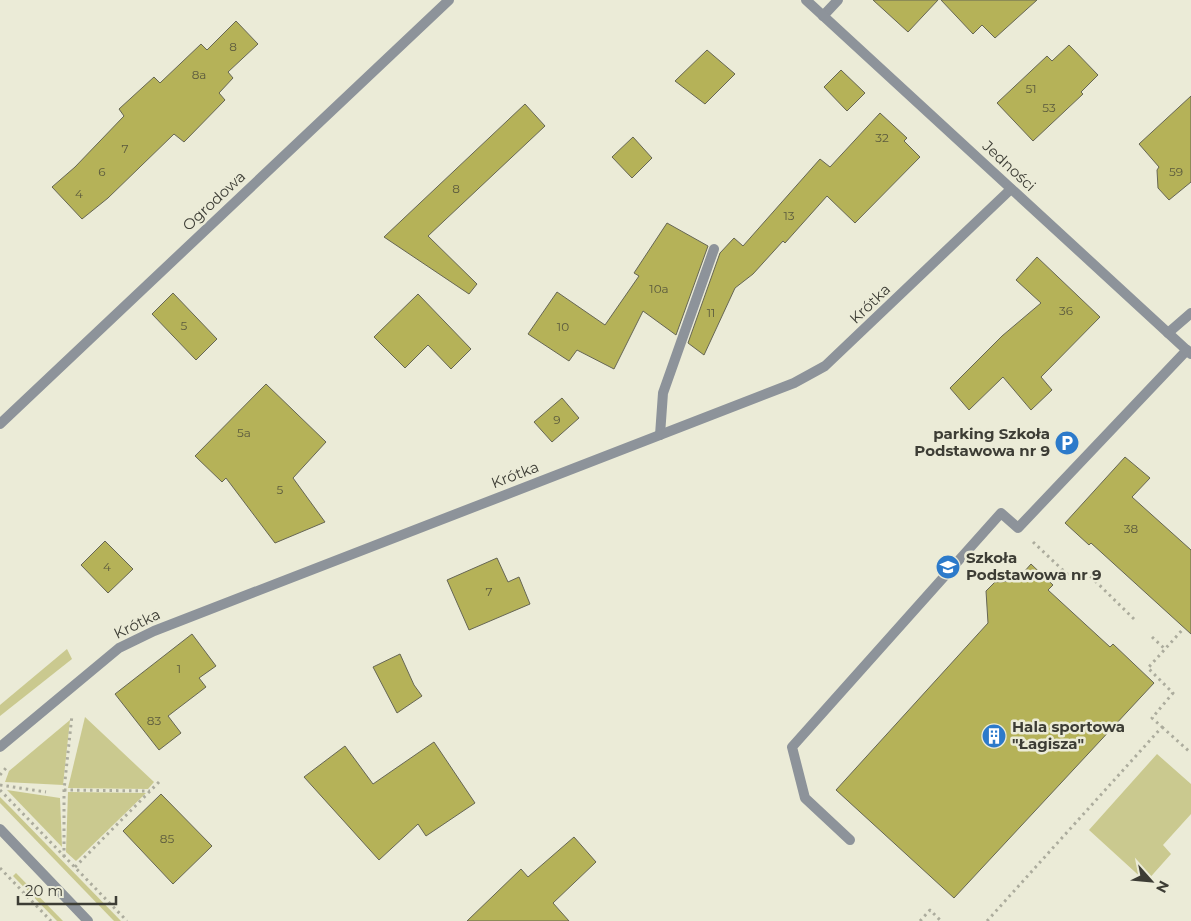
<svg xmlns="http://www.w3.org/2000/svg" width="1191" height="921" viewBox="0 0 1191 921" font-family="Montserrat,sans-serif">
  <style>
    .green { fill: #cac98f }
    .building { fill: #b5b258; stroke: #666654 }
    .lines { fill: none; stroke-linecap: round; stroke-linejoin: round }
    .path { stroke: #acac9d; stroke-width: 3; stroke-dasharray: 2.5 4; stroke-linecap: butt }
    .service { stroke: #8d939a; stroke-width: 10 }
    .minor { stroke: #8d939a; stroke-width: 10 }
    .tertiary { stroke: #8d939a; stroke-width: 10 }
    .labels { text-anchor: middle; stroke-width: 5; stroke-linejoin: round; paint-order: stroke }
    .number-label { font-size: 12px; fill: #5b5a3e }
    .street-label { font-size: 15px; fill: #3d3d35; stroke: #ebebd7 }
    .poi-label { font-size: 15px; font-weight: bold; fill: #3d3d35; stroke: #ebebd7; text-anchor: start }
  </style>
  <rect width="100%" height="100%" fill="#ebebd7"/>
  <g class="green">
    <polygon points="67,649 72,659 0,716 0,705"/>
    <polygon points="85,717 154,782 148,789 68,788"/>
    <polygon points="70,720 63,785 5,782 9,771"/>
    <polygon points="1157,754 1191,784 1191,814 1163,845 1171,854 1146,882 1089,830"/>
    <polygon points="7,790 60,798 62,847"/>
    <polygon points="68,792 146,793 76,861 66,852"/>
    <polygon points="0,797 11,808 121,921 114,921 0,803"/>
    <polygon points="16,873 63,921 57,921 13,876"/>
  </g>
  <g class="building">
    <polygon points="873,0 938,0 908,32"/>
    <polygon points="941,0 1037,0 995,38 982,25 973,34"/>
    <polygon points="236,21 258,44 228,72 233,78 219,93 225,100 184,142 174,134 108,198 82,219 52,187 75,167 124,116 119,109 154,77 160,83 201,44 207,50"/>
    <polygon points="1069,45 1098,75 1081,92 1083,94 1033,141 997,103 1047,56 1052,61"/>
    <polygon points="707,50 735,74 705,104 675,81"/>
    <polygon points="841,70 865,93 847,111 824,87"/>
    <polygon points="1191,96 1191,182 1169,200 1158,188 1157,170 1159,167 1139,144"/>
    <polygon points="525,104 545,126 428,236 477,284 469,294 384,237"/>
    <polygon points="880,113 907,138 904,141 920,157 855,223 827,196 785,243 783,241 753,274 735,288 704,355 688,343 720,253 734,238 743,246 820,159 830,167"/>
    <polygon points="633,137 652,158 632,178 612,157"/>
    <polygon points="667,223 708,246 676,335 643,311 614,369 577,350 569,361 528,334 557,292 605,325 639,276 634,273"/>
    <polygon points="1037,257 1100,317 1041,377 1052,390 1031,410 1003,377 969,410 950,388 1002,336 1041,303 1016,280"/>
    <polygon points="173,293 217,339 196,360 152,314"/>
    <polygon points="418,294 471,349 451,369 428,345 405,368 374,337"/>
    <polygon points="266,384 326,442 293,478 325,522 275,543 226,478 222,482 195,456"/>
    <polygon points="562,398 579,418 552,442 534,422"/>
    <polygon points="1125,457 1150,478 1132,497 1191,550 1191,634 1091,543 1089,545 1065,523"/>
    <polygon points="105,541 133,569 108,593 81,565"/>
    <polygon points="497,558 508,582 519,577 530,604 469,630 447,580"/>
    <polygon points="1031,564 1053,585 1048,590 1110,647 1113,644 1154,683 954,898 836,790 988,623 986,591 995,582 1016,581"/>
    <polygon points="192,634 216,666 199,678 206,687 168,716 181,733 159,750 115,694"/>
    <polygon points="400,654 414,685 422,696 397,713 373,667"/>
    <polygon points="434,742 475,803 426,836 418,824 379,860 304,777 345,746 373,784"/>
    <polygon points="161,794 212,846 173,884 123,831"/>
    <polygon points="574,837 596,862 553,903 569,921 467,921 521,869 528,877"/>
  </g>
  <g class="lines">
    <g class="path">
      <polyline points="1033,542 1067,574 1087,573 1135,620"/>
      <polyline points="1152,637 1165,649"/>
      <polyline points="1162,727 1191,753"/>
      <polyline points="0,775 6,768"/>
      <polyline points="0,785 46,792"/>
      <polyline points="0,790 127,921"/>
      <polyline points="64,790 150,791"/>
      <polyline points="64,857 64,790 72,715"/>
      <polyline points="75,867 161,780"/>
      <polyline points="0,868 51,921"/>
      <polyline points="920,921 930,910 941,921"/>
      <polyline points="987,921 1162,727 1152,718 1173,693 1148,668 1184,628"/>
    </g>
    <g class="service">
      <polyline points="823,16 838,0"/>
      <polyline points="1168,333 1191,313"/>
      <polyline points="660,435 663,393 714,249"/>
      <polyline points="850,840 805,798 792,747 1001,513 1018,528 1187,350"/>
    </g>
    <g class="minor">
      <polyline points="806,0 1191,354"/>
      <polyline points="0,424 449,0"/>
      <polyline points="0,747 119,648 154,631 794,383 825,366 1011,189"/>
    </g>
    <polyline class="tertiary" points="0,829 88,921"/>
  </g>
  <defs>
    <symbol id="parking-disc" viewBox="-11 -11 22 22"><circle r="9.5" fill="#2c7aca" stroke="#ebebd7"/><path d="M-3.5-5.5H1a3.5 3.5 0 0 1 0 7H-1V5.5H-3.5ZM-1-3.4V-.6H.8a1.4 1.4 0 0 0 0-2.8Z" fill="#fff"/></symbol>
    <symbol id="school-disc" viewBox="-11 -11 22 22"><circle r="9.5" fill="#2c7aca" stroke="#ebebd7"/><path d="M0-5L7-2L0 1L-7-2ZM-4 1L0 2.5L4 1V4Q0 6-4 4Z" fill="#fff"/></symbol>
    <symbol id="building-disc" viewBox="-11 -11 22 22"><circle r="9.5" fill="#2c7aca" stroke="#ebebd7"/><path d="M-4-6H4V6H1V3H-1V6H-4ZM-2.5-4.3h1.7v1.8h-1.7ZM.8-4.3h1.7v1.8H.8ZM-2.5-1h1.7V.8h-1.7ZM.8-1h1.7V.8H.8Z" fill="#fff"/></symbol>
  </defs>
  <g fill-rule="evenodd">
    <use href="#parking-disc" x="1053" y="429" width="28" height="28"/>
    <use href="#school-disc" x="934" y="553" width="28" height="28"/>
    <use href="#building-disc" x="980" y="722" width="28" height="28"/>
  </g>
  <g class="labels">
    <g class="number-label">
      <text x="233" y="51">8</text>
      <text x="199" y="79">8a</text>
      <text x="1031" y="93">51</text>
      <text x="1049" y="112">53</text>
      <text x="882" y="142">32</text>
      <text x="125" y="153">7</text>
      <text x="102" y="176">6</text>
      <text x="1176" y="176">59</text>
      <text x="456" y="193">8</text>
      <text x="79" y="198">4</text>
      <text x="789" y="220">13</text>
      <text x="659" y="293">10a</text>
      <text x="1066" y="315">36</text>
      <text x="711" y="317">11</text>
      <text x="184" y="330">5</text>
      <text x="563" y="331">10</text>
      <text x="557" y="424">9</text>
      <text x="244" y="437">5a</text>
      <text x="280" y="494">5</text>
      <text x="1131" y="533">38</text>
      <text x="107" y="571">4</text>
      <text x="489" y="596">7</text>
      <text x="179" y="673">1</text>
      <text x="154" y="725">83</text>
      <text x="167" y="843">85</text>
    </g>
    <g class="street-label">
      <text transform="translate(1009 166) rotate(43)" y="5">Jedności</text>
      <text transform="translate(214 201) rotate(-43)" y="5">Ogrodowa</text>
      <text transform="translate(870 304) rotate(-44)" y="5">Krótka</text>
      <text transform="translate(515 475) rotate(-21)" y="5">Krótka</text>
      <text transform="translate(137 624) rotate(-26)" y="5">Krótka</text>
    </g>
    <g class="poi-label">
      <text x="1050" y="439" text-anchor="end">parking Szkoła<tspan x="1050" dy="17">Podstawowa nr 9</tspan></text>
      <text x="966" y="563">Szkoła<tspan x="966" dy="17">Podstawowa nr 9</tspan></text>
      <text x="1012" y="732">Hala sportowa<tspan x="1012" dy="17">"Łagisza"</tspan></text>
    </g>
  </g>
  <g transform="translate(1151 881) rotate(117)" stroke="#ebebd7" stroke-width="4" paint-order="stroke">
  <path d="M0-4L9 19L0 12L-9 19Z" fill="#3d3d35"/>
  <text y="-8" font-size="14" font-weight="bold" text-anchor="middle" fill="#3d3d35">N</text>
  </g>
  <path d="M18 896v8h98v-8" fill="none" stroke="#3d3d35" stroke-width="2.5"/>
  <text x="25" y="896" font-size="15" fill="#3d3d35" stroke="#ebebd7" stroke-width="4" paint-order="stroke">20 m</text>
</svg>
